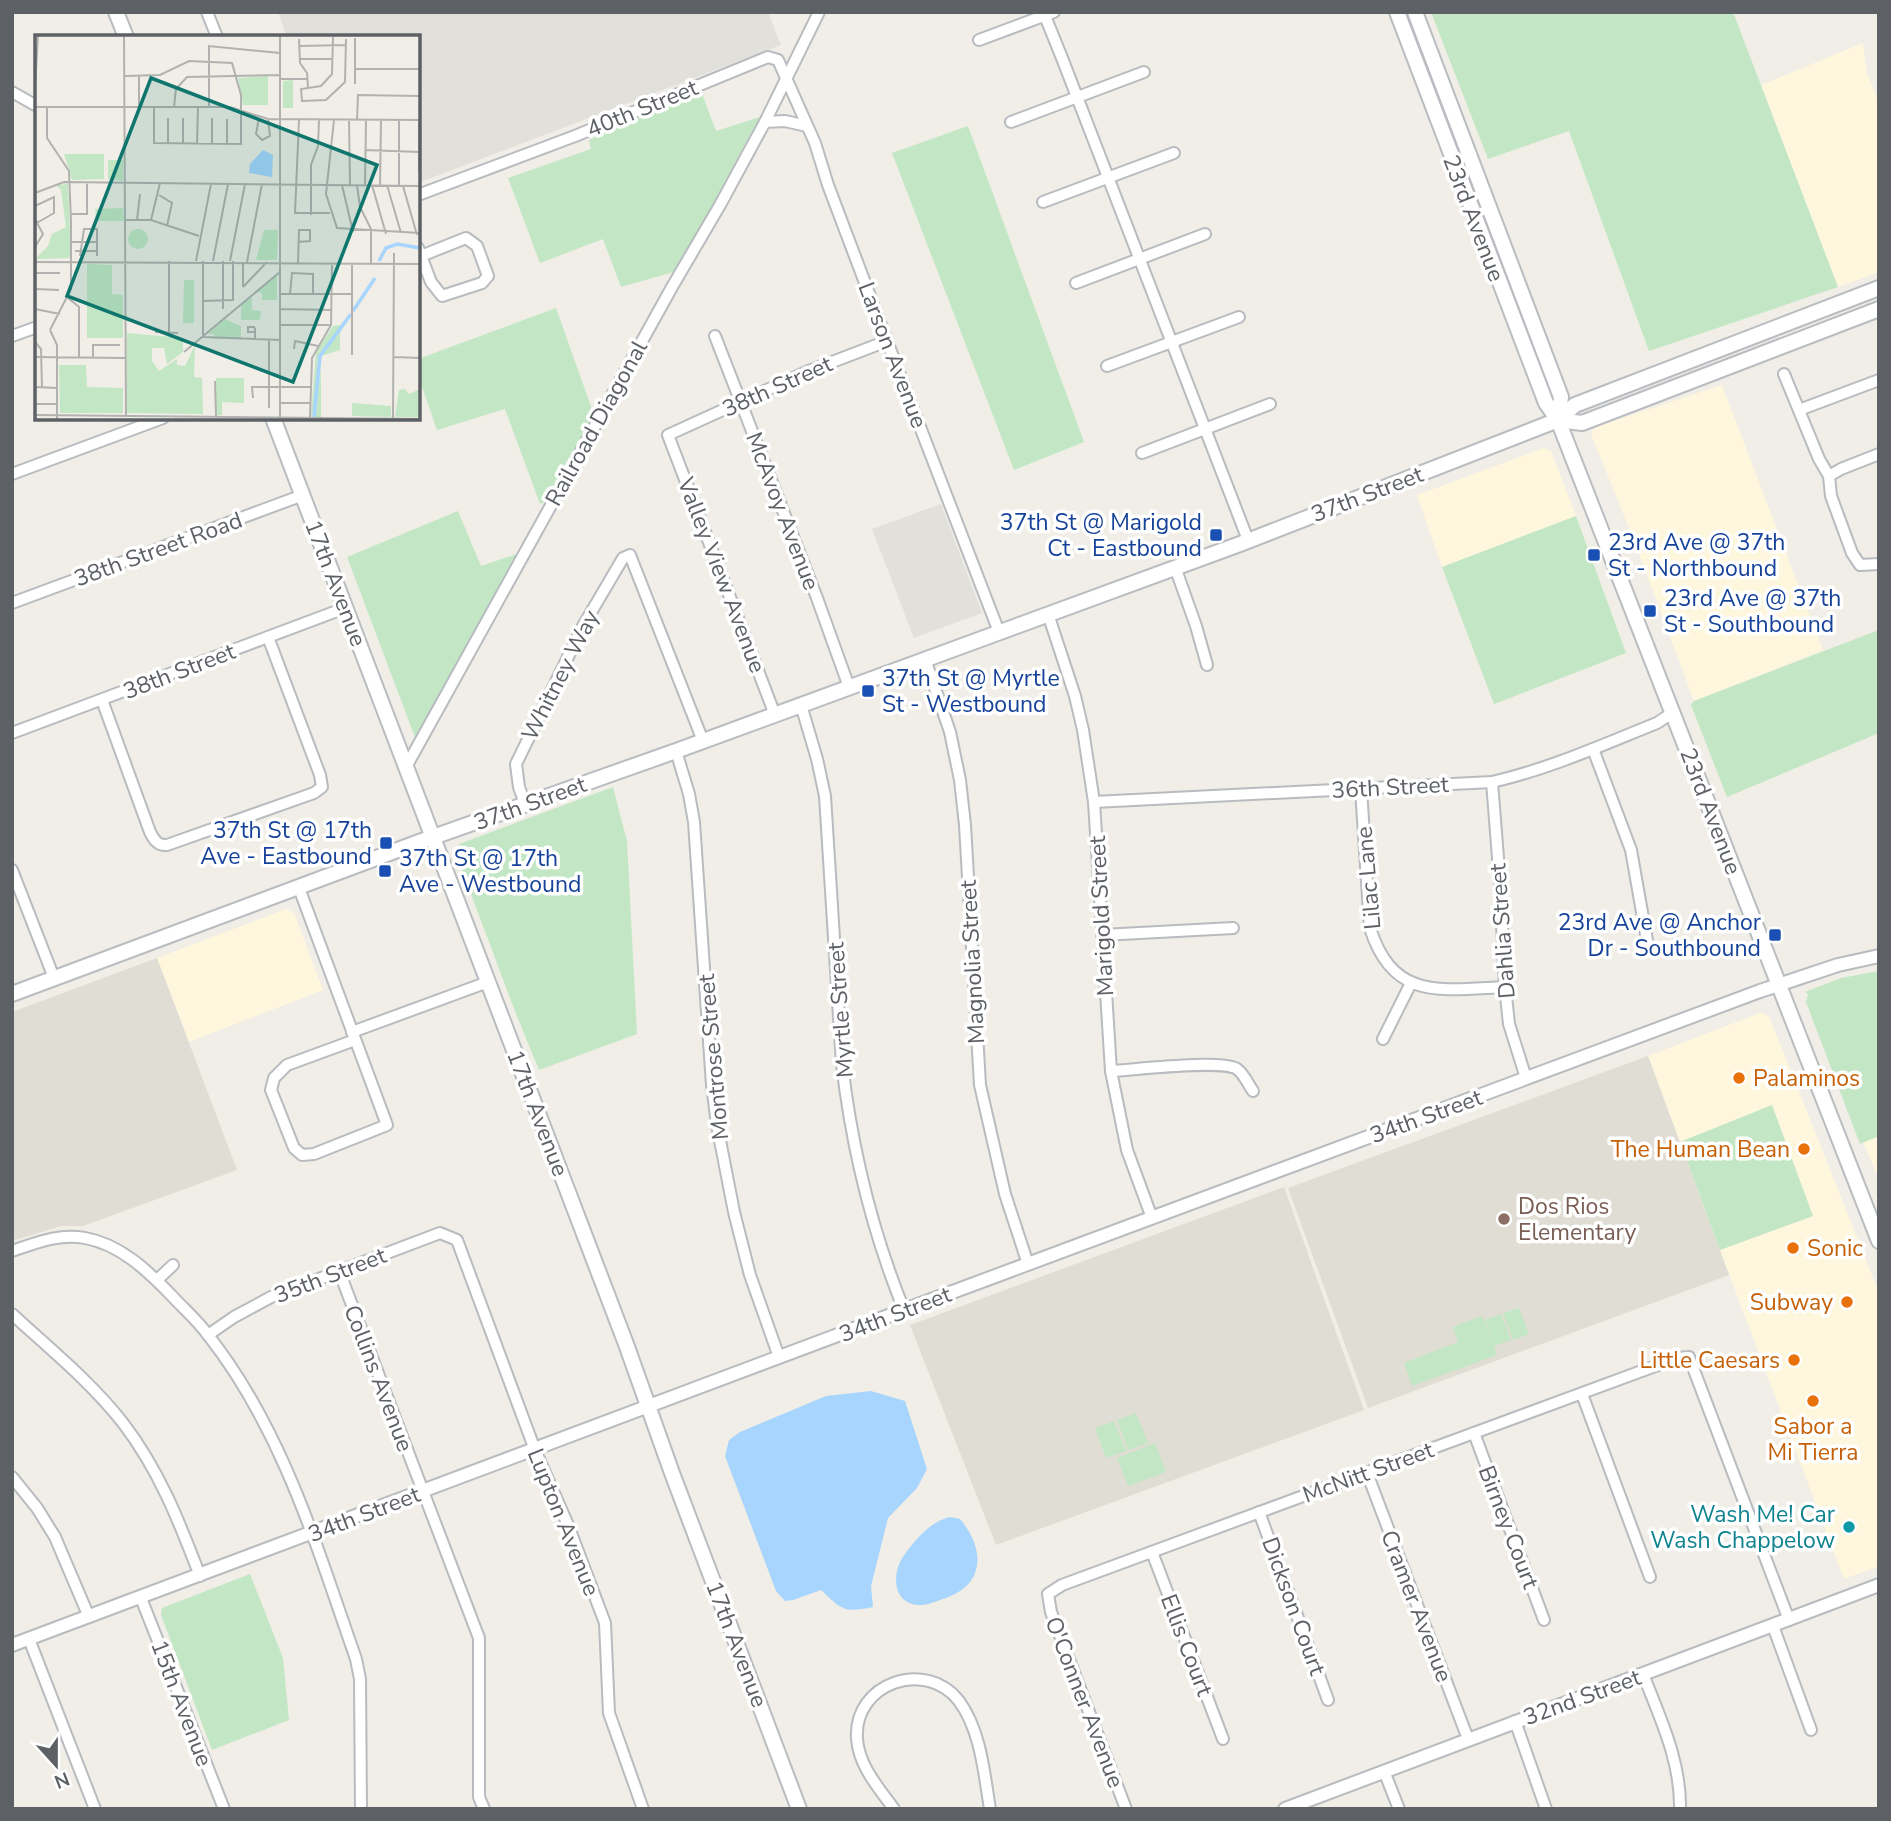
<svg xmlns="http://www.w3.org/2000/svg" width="1891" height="1821" viewBox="0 0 1891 1821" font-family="'Nunito Sans',sans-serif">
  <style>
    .commercial { fill: #fef7dd }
    .industrial { fill: #e1e0da }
    .education { fill: #e0ddd4 }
    .green { fill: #c3e7c4 }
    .water { fill: #a7d5fe }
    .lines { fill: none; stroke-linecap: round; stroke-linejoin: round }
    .minor-casing { stroke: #b8bbbf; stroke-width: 14 }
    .tertiary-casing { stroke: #b8bbbf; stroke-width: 16 }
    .secondary-casing { stroke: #b9bcc1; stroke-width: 18 }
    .minor { stroke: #fff; stroke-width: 10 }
    .tertiary { stroke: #fff; stroke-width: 12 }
    .secondary { stroke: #fff; stroke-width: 14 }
    .transit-dot { fill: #1a4fb4; stroke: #fff; stroke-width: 2.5 }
    .food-dot { fill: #e8710a; stroke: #fff; stroke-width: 2.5 }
    .education-dot { fill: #8d6e63; stroke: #fff; stroke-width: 2.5 }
    .culture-dot { fill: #0f9aa8; stroke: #fff; stroke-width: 2.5 }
    .labels { text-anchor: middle; stroke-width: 7; stroke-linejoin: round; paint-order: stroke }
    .street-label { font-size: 23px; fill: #5d6166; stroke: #fff }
    .transit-label { font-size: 23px; fill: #164399; stroke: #fff; text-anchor: start }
    .food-label { font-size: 23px; fill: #c56008; stroke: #fff; text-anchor: end }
    .education-label { font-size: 23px; fill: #785e54; stroke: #fff; text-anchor: start }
    .culture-label { font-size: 23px; fill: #0d838f; stroke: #fff; text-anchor: end }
    .inset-river { fill: none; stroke: #a7d5fe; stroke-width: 3.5 }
    .inset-road { fill: none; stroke: #b1b2af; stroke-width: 2 }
    .view { fill: #0f766e; fill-opacity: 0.15; stroke: #0f766e; stroke-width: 3.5 }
    .inset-edge { fill: none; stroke: #5d6166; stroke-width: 3.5 }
  </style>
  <rect width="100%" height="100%" fill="#f0eee6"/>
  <g class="commercial">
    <polygon points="1863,43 1867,73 1879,103 1879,272 1838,287 1761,85"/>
    <polygon points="1722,385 1823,650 1694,701 1635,543 1591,434 1595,427"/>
    <polygon points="1544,448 1551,451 1576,516 1442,567 1417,495"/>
    <polygon points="286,909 294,913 323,990 189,1042 157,958"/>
    <polygon points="1760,1013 1769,1016 1879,1293 1879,1566 1844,1579 1720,1250 1813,1216 1772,1105 1680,1142 1648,1056"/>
    <polygon points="1879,1136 1879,1179 1863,1142"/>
  </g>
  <g class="industrial">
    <polygon points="278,12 768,12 781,45 418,183 418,37 287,37"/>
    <polygon points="941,504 982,613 914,638 872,529"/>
  </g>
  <g class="education">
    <polygon points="157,958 237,1170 83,1226 61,1226 12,1241 12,1012"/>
    <polygon points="1648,1056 1729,1275 1368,1408 1288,1188"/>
    <polygon points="1284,1187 1364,1410 996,1545 910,1325"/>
  </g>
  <g class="green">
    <polygon points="1431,12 1733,12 1838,287 1649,351 1569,131 1488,159"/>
    <polygon points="701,91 716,131 760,117 677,271 621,287 603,239 540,263 508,178 591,149 589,140"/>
    <polygon points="968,126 1084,442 1014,470 892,153"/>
    <polygon points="556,308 594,415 548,501 540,504 505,409 437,430 418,375 418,359"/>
    <polygon points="458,511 481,566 520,553 416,740 347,557"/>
    <polygon points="1576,516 1626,653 1494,704 1442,567"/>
    <polygon points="1879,630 1879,733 1727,797 1691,705 1694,701"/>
    <polygon points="613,787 627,841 637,1034 539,1070 516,1014 456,854 459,844"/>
    <polygon points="1879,971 1879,1136 1860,1144 1806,1002 1808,994 1805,992 1841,978"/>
    <polygon points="1772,1105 1813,1216 1720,1250 1680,1142"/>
    <polygon points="1519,1308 1529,1334 1513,1340 1503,1313"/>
    <polygon points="1501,1314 1511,1340 1494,1346 1497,1355 1412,1386 1404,1363 1458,1342 1453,1327 1482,1316 1493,1343 1485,1320"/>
    <polygon points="1136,1413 1148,1443 1128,1450 1117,1420"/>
    <polygon points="1114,1421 1126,1451 1106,1458 1095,1428"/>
    <polygon points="1155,1443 1166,1472 1128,1486 1117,1458"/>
    <polygon points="250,1574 283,1658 289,1720 212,1750 161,1615 162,1608"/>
  </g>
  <g class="water">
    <path d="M871,1391L905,1401L927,1469L917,1488L888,1518L871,1586L873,1607C844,1613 842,1610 821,1590L793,1600L785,1601L776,1591L725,1456L729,1440L740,1432L826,1396Z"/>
    <path d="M950,1517L960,1519C986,1550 985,1586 943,1599C935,1602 925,1606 917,1605C891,1602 892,1570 905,1554C916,1539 931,1521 950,1517Z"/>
  </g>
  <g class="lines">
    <defs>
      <g id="minor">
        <polyline points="207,12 217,37"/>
        <polyline points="1045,16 1062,58 1248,540"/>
        <polyline points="979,40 1054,12"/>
        <polyline points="12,92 35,105"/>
        <polyline points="765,122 785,121 807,126"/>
        <polyline points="1011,122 1144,72"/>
        <polyline points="418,195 575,136 768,57 778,60 815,143 828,185 887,341 999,632"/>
        <polyline points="1043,202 1174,153"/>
        <polyline points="418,248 431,282 442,296 482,283 488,276 477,246 466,238 421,256"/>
        <polyline points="1076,283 1205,234"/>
        <polyline points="12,336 37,327"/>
        <polyline points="715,336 817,598 849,687"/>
        <polyline points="1107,366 1239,317"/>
        <polyline points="1784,374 1819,459 1829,476 1831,496 1852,553 1860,565 1879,564"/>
        <polyline points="1799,410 1879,380"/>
        <polyline points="1142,453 1270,404"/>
        <polyline points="12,474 163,418"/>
        <polyline points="1829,476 1841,469 1879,454"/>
        <polyline points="1175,567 1196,626 1207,665"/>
        <polyline points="12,603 303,495"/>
        <polyline points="1048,614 1075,696 1083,730 1094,802 1111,1071 1127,1150 1152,1218"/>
        <polyline points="925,659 950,732 960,780 965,825 980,1085 1005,1194 1028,1264"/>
        <path d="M102,700L150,832C154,840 158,846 167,845L314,793L322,787L320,775L268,637"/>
        <path d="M801,705L817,759L825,796L842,1064C852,1149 872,1231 904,1310"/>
        <polyline points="775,715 668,435 806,372 887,341"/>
        <polyline points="12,733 345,608"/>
        <polyline points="1593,749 1631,850 1648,946"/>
        <polyline points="676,751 689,794 694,822 712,1085 717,1125 734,1212 750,1275 779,1357"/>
        <polyline points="406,767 672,287 720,205 765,122 819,12"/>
        <polyline points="1492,782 1500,883 1505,987 1509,1024 1526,1078"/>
        <path d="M1361,789L1370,928C1393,1001 1441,990 1505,987"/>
        <path d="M1094,802L1492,782C1549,769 1602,745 1657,723L1672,713"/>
        <polyline points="525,804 519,787 516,764 583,626 623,558 630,555 703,741"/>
        <polyline points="12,870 54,978"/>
        <polyline points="299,888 387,1125 314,1154 302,1155 294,1148 271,1090 274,1078 287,1065 355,1040"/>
        <polyline points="1102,935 1233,928"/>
        <polyline points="352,1032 488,982"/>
        <polyline points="1383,1039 1411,983"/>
        <path d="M1111,1071C1133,1070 1221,1059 1237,1069C1244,1074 1248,1084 1253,1091"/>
        <path d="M12,1251C36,1243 59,1233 85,1238C120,1244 148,1271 172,1296C184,1309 198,1321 208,1335C283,1430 317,1548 356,1659L360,1679L361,1809"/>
        <polyline points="339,1271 479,1638 479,1797 484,1809"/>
        <polyline points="157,1280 173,1265"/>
        <path d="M12,1314C50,1349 91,1382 123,1423C159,1470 179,1521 200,1576"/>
        <polyline points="208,1335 234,1317 271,1297 440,1233 457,1240 535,1450 568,1525 605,1623 609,1713 643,1809"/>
        <polyline points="1582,1394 1650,1577"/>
        <polyline points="1474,1433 1544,1620"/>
        <polyline points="1367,1473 1468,1739"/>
        <polyline points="12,1477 37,1508 55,1537 89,1617"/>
        <polyline points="1259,1512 1328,1700"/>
        <polyline points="1152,1552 1223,1739"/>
        <polyline points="141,1598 224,1809"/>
        <polyline points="1773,1626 1811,1730"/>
        <polyline points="29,1639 95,1809"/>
        <path d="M1643,1674C1660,1718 1681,1761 1680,1809"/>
        <polyline points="1515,1721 1546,1809"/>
        <polyline points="1384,1771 1399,1809"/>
        <path d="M894,1809C878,1787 859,1766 857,1739C853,1683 926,1658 959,1701C981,1731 984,1773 990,1809"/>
        <polyline points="1126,1809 1051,1612 1048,1594 1062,1585 1677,1358 1689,1357 1789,1620"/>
      </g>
      <g id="tertiary">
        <polyline points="12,1645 923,1303 1760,991 1838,965 1879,956"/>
        <polyline points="1285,1809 1879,1585"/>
      </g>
      <g id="secondary">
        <polyline points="116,12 126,37"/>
        <polyline points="1397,12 1546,403 1558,420 1879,1241"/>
        <polyline points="1415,12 1561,397 1558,420"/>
        <polyline points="273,418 626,1344 672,1473 799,1809"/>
        <polyline points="1558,420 1582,423 1879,309"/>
        <polyline points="12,994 419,842 676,751 1240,544 1558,420 1575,405 1879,288"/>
      </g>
    </defs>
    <use href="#minor" class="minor-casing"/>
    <use href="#tertiary" class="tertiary-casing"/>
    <use href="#secondary" class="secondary-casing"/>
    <use href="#minor" class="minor"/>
    <use href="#tertiary" class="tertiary"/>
    <use href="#secondary" class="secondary"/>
  </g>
  <g class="transit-dot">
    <rect x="1209" y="528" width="14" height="14" rx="3.5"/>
    <rect x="1587" y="548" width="14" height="14" rx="3.5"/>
    <rect x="1643" y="604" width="14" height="14" rx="3.5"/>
    <rect x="861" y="684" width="14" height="14" rx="3.5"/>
    <rect x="379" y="836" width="14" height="14" rx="3.5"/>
    <rect x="378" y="864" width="14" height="14" rx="3.5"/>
    <rect x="1768" y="928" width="14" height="14" rx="3.5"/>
  </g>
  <g class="food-dot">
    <circle cx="1739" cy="1078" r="7"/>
    <circle cx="1804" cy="1149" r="7"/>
    <circle cx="1793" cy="1248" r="7"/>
    <circle cx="1847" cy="1302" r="7"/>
    <circle cx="1794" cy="1360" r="7"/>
    <circle cx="1813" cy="1401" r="7"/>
  </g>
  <circle class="education-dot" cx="1504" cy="1219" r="7"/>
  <circle class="culture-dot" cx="1849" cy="1527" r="7"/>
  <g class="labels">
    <g class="street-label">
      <text transform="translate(642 108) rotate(-22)" y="8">40th Street</text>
      <text transform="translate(1474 218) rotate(69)" y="8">23rd Avenue</text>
      <text transform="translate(893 355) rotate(69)" y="8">Larson Avenue</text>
      <text transform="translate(777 386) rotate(-24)" y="8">38th Street</text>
      <text transform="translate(596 423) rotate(-61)" y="8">Railroad Diagonal</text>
      <text transform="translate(1367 494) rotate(-21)" y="8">37th Street</text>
      <text transform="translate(783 511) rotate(69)" y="8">McAvoy Avenue</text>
      <text transform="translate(158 549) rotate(-20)" y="8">38th Street Road</text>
      <text transform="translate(722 575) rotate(69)" y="8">Valley View Avenue</text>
      <text transform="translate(336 583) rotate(69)" y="8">17th Avenue</text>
      <text transform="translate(179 671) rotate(-21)" y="8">38th Street</text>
      <text transform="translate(560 675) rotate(-63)" y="8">Whitney Way</text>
      <text transform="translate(1390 787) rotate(-3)" y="8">36th Street</text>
      <text transform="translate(530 803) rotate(-20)" y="8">37th Street</text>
      <text transform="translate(1711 811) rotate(69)" y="8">23rd Avenue</text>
      <text transform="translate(1368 878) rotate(-95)" y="8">Lilac Lane</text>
      <text transform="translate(1101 916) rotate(-93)" y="8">Marigold Street</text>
      <text transform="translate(1502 931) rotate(-94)" y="8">Dahlia Street</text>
      <text transform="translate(972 962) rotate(-93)" y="8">Magnolia Street</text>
      <text transform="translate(840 1010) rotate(-94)" y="8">Myrtle Street</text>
      <text transform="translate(713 1057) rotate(-95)" y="8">Montrose Street</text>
      <text transform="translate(538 1113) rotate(69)" y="8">17th Avenue</text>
      <text transform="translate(1426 1116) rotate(-20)" y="8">34th Street</text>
      <text transform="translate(330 1275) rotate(-21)" y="8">35th Street</text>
      <text transform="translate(895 1314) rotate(-21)" y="8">34th Street</text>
      <text transform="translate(379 1378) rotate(69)" y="8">Collins Avenue</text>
      <text transform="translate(1368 1472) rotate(-20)" y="8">McNitt Street</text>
      <text transform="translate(364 1514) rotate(-21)" y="8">34th Street</text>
      <text transform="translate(564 1522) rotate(68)" y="8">Lupton Avenue</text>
      <text transform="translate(1509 1527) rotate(69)" y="8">Birney Court</text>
      <text transform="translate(1294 1606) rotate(70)" y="8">Dickson Court</text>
      <text transform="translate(1417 1606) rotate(69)" y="8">Cramer Avenue</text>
      <text transform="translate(737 1644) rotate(69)" y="8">17th Avenue</text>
      <text transform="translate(1187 1645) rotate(69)" y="8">Ellis Court</text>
      <text transform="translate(1582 1697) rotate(-20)" y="8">32nd Street</text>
      <text transform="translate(1085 1702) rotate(69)" y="8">O'Conner Avenue</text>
      <text transform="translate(182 1703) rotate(69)" y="8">15th Avenue</text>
    </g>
    <g class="transit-label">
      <text x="1202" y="530" text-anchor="end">37th St @ Marigold<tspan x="1202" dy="26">Ct - Eastbound</tspan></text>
      <text x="1608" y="550">23rd Ave @ 37th<tspan x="1608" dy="26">St - Northbound</tspan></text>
      <text x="1664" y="606">23rd Ave @ 37th<tspan x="1664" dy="26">St - Southbound</tspan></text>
      <text x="882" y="686">37th St @ Myrtle<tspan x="882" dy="26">St - Westbound</tspan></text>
      <text x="372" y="838" text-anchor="end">37th St @ 17th<tspan x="372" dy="26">Ave - Eastbound</tspan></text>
      <text x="399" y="866">37th St @ 17th<tspan x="399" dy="26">Ave - Westbound</tspan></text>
      <text x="1761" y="930" text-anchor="end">23rd Ave @ Anchor<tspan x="1761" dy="26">Dr - Southbound</tspan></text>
    </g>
    <g class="food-label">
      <text x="1753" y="1086" text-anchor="start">Palaminos</text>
      <text x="1790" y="1157">The Human Bean</text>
      <text x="1807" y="1256" text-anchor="start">Sonic</text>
      <text x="1833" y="1310">Subway</text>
      <text x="1780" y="1368">Little Caesars</text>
      <text x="1813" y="1434" text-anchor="middle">Sabor a<tspan x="1813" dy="26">Mi Tierra</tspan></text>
    </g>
    <g class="education-label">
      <text x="1518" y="1214">Dos Rios<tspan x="1518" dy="26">Elementary</tspan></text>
    </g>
    <g class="culture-label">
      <text x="1835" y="1522">Wash Me! Car<tspan x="1835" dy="26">Wash Chappelow</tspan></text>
    </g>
  </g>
  <g transform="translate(35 35)">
    <rect width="385" height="385" fill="#f0eee6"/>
    <path d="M233,41V70H208L203,43ZM258,45V73H248V46ZM29,119H69V144L37,145ZM73,125H88V146L73,144ZM33,149L36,223L0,224L13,211L17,199L31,192L26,155L21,150ZM88,173L89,186H61L60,174ZM93 204a10 10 0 1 1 20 0a10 10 0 1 1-20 0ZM229,195H243L242,225H221ZM52,229L77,230V259L88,260V303H52ZM242,240V265H227V258L221,257ZM149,245H159V288H148ZM217,262V275L226,276L225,285H206V270ZM316,279L305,298V315L286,321V383H279L283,365L276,382L281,317L298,291L306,290L284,321L282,330L285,347L286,321ZM190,284L206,291V303L179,304V299H173ZM92,298L148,303V317L132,329L129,313H117V326L124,336L142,324V330L150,331L160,310L159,342L167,343L168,379L92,378ZM24,330H51L52,352L88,353V378H25ZM181,343H209V368L187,367V380H181ZM370,354L374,359L385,354V382H360L364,355ZM317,368L356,371V382L317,381Z" fill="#c3e7c4"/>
    <path d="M228,115L238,120L237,142L214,138L215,129Z" fill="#a7d5fe"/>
    <path class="inset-river" d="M344,226L351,213L362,209L385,213M318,276L340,243M279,382L285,321L316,279"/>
    <path class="inset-road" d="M89,0L91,381M245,0V385M298,2L297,39L286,51L266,54L267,66L291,65L310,47L311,4M320,3V49M264,4L265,28L272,38L273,52M264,11L311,10M265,24H298M320,34H385M90,41L125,40L154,26L197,28L206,60V109L119,108V72M104,41V72M245,44H273M0,52L3,0M0,72H195L233,84L385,85M12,72V103L34,136L36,187V254L15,295M139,72L141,54L152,42L245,40M174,72V11L245,18M224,83L221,99L227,105L235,101L233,84M264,85L260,178H295M299,85L291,159L302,193L385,198M314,85L315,150M322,85L323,60L385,61M133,108V83M148,108V83M162,109L163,72M177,109V83M192,109V84M330,115L385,117M384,136V85M307,150L318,197M322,150L325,172L336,194V228M330,150L331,85M337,150L351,199M345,150L346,85M352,150L366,198M364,151V85M368,151L382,200M0,158L29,147L385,151M124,160L137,168L132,191M0,171L19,162V178L0,189M36,179H52V147M276,180V130L283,111L284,85M0,184L8,199L0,212M91,185H116L164,201M102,185L105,159M116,185L125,148M36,207H62M40,216H62M45,221L49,194H62V221M134,226V298M161,226L176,149M168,226V301M178,226L193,149M195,226L210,149M0,227L385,229M208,227V252M212,227L227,149M263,228L264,195H275V206L263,207M0,238H25M208,252L232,227M0,254L24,255M245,259H317M255,259L257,238L278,239V259M33,263L44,272V322M168,266L198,265V226M0,274L25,279M188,274V226M245,274L296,275M245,290H296M15,295L22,310V385M120,297L143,298M220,297H213V292H219L220,294V305M168,302L245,305M0,307L6,314L7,353M259,314L260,306L283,311M149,317L245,237M317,320V228M0,322L91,323M359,322L385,323M58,323V310H85M180,346L181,382M0,352L22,353M218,363L217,352H277M245,368H276M0,369H22M234,373V305M0,380L385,384M275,383L277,323L296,290L297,228M358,383L359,218"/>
    <path class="view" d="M116,43L342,130L258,347L32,261Z"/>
    <rect width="385" height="385" class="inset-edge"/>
  </g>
  <rect width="1891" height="1821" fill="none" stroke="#5d6166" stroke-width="28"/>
  <g transform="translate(56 1765) rotate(159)" stroke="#ffffff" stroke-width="5" paint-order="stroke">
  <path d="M0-5L12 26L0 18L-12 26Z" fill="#5d6166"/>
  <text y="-10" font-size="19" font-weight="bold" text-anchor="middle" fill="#5d6166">N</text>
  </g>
</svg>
